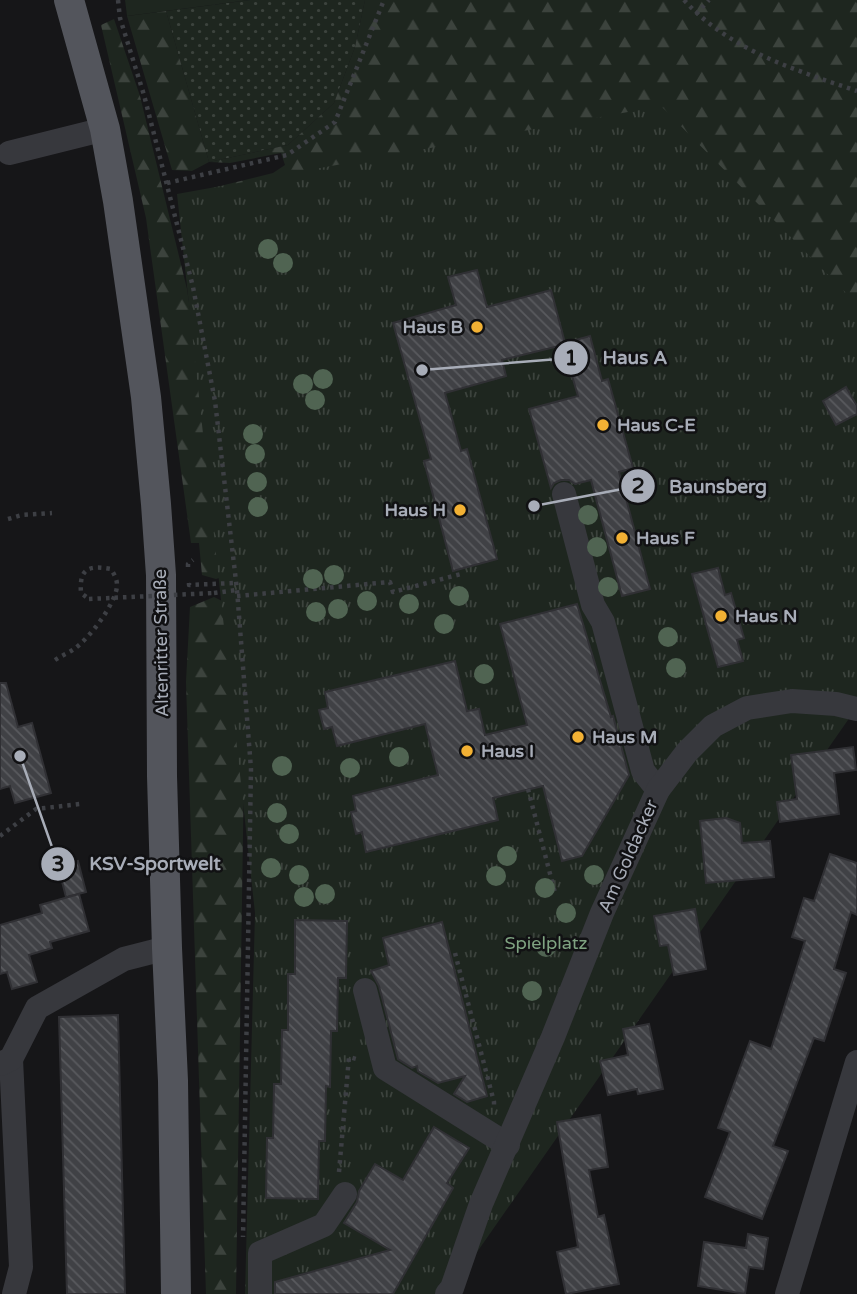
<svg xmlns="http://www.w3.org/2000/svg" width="857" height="1294" viewBox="0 0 857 1294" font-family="'Varela Round',sans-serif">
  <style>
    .grass { fill: url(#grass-dots) }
    .forest { fill: url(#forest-firs) }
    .park { fill: url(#park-tufts) }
    .pitch { fill: #1e261f }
    .building { fill: url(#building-back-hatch); stroke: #303034; stroke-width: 2 }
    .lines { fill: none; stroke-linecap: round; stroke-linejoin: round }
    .path { stroke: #3d3f44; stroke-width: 4.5; stroke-dasharray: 3.5 5; stroke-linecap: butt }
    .minor { stroke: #37383d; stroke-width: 24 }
    .major { stroke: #53555c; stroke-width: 30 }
    .path-bridge { stroke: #3d3f44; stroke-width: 4.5; stroke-dasharray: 3.5 5; stroke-linecap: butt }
    .tree { fill: #506452 }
    .poi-dot { fill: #f2b134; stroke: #111113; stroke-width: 2.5 }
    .labels { text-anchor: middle; stroke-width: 5; stroke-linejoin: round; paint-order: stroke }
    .poi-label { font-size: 18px; font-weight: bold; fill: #a8adb8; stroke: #111113; text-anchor: start }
    .street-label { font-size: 18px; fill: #a8adb8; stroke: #111113 }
    .park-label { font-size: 18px; fill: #7fa381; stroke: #111113 }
    .leader { fill: none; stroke: #a8adb8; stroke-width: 2.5 }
    .callout-dot { fill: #a8adb8; stroke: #111113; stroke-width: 2.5 }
    .mark-label { font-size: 21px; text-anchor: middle; font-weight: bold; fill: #111 }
    .callout-label { font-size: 19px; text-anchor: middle; font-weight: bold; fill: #a8adb8; stroke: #111113; stroke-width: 5; stroke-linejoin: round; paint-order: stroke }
  </style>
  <defs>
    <pattern id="grass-dots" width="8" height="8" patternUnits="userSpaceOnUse" patternTransform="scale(1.75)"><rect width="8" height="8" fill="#1e261f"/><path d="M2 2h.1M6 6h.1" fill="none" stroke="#3c433d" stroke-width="1.8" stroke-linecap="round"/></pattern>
    <pattern id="forest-firs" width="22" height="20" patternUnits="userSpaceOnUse" patternTransform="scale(1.75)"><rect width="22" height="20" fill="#1e261f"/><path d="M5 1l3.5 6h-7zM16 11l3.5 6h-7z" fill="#3c433d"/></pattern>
    <pattern id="park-tufts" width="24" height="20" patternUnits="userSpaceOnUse" patternTransform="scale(1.75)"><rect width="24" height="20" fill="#1e261f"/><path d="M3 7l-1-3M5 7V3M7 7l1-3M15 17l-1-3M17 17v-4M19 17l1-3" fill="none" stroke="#3c433d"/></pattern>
    <pattern id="building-back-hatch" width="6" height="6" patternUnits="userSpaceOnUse" patternTransform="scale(1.75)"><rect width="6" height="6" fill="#404145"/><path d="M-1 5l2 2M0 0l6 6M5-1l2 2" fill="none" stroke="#595a5e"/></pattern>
  </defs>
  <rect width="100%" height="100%" fill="#161618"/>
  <polygon class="grass" points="250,0 365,0 355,47 334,103 288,145 209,162 166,11"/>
  <g class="forest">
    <polygon points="365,0 857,0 857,382 212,188 273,173 285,165 281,153 230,163 209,162 192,171 172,170 127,16 166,11 209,162 288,145 334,103 355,47"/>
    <polygon points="114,19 140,96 187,289 228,575 216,579 202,575 199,543 191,543 146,218 101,25"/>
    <polygon points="214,597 230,605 244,768 236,1294 206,1294 186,682 190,607"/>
  </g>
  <polygon class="park" points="661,106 857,304 857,707 452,1288 444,1294 245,1294 255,913 177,194"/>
  <polygon class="pitch" points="125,0 250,0 127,16"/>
  <g class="building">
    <polygon points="477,270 487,307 551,290 565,343 590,336 602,381 608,379 633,468 619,472 650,589 622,596 591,480 575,484 569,480 561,480 554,483 551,488 529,409 578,396 563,345 502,360 506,376 445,393 461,451 467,449 497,559 453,571 424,461 431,459 393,323 456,305 448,277"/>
    <polygon points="846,387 857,406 857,414 836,425 823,401"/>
    <polygon points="718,568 725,595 731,593 744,638 737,640 743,661 718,667 692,574"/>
    <polygon points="577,604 611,717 613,716 629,775 582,856 562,861 543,786 493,798 498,820 366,852 362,832 356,834 351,812 356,811 353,796 438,775 425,724 337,746 332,727 324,729 319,710 328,708 325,692 455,661 467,711 479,709 485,735 527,725 500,624"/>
    <polygon points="0,683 6,683 18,727 32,723 51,793 15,803 10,786 0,789"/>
    <polygon points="853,747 856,770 834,773 839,814 780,822 777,802 797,799 791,755"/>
    <polygon points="726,818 740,823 742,843 770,841 774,877 706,883 700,821"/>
    <polygon points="830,854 857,863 857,915 851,912 834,969 846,973 824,1041 814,1038 773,1146 788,1151 762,1219 705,1197 730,1132 718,1128 750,1041 771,1049 805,941 792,937 804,898 814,901"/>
    <polygon points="78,861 86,892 66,897 58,866"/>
    <polygon points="79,894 89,931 50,942 52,948 29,955 37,982 12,989 7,972 0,974 0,925 42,913 40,905"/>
    <polygon points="695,909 706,969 674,975 668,945 660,946 654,916"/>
    <polygon points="295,920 347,921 346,978 338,978 337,1031 331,1031 330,1087 326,1086 325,1141 319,1141 318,1199 266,1198 267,1138 273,1138 274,1084 281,1084 282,1030 288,1030 288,974 295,974"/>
    <polygon points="442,922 487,1096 467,1102 454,1094 465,1076 438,1083 418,1071 417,1066 412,1068 398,1059 379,986 371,971 389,965 383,938"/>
    <polygon points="118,1015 125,1294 67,1294 59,1017"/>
    <polygon points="649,1024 663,1089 638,1094 637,1089 608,1095 600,1061 628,1055 623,1029"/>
    <polygon points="600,1115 608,1167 589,1170 598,1217 604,1215 619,1284 566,1294 557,1252 578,1247 557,1122"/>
    <polygon points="434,1127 469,1148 447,1183 453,1188 393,1294 275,1294 275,1282 390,1250 344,1223 357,1202 359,1191 375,1164 403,1180"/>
    <polygon points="748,1234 768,1238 763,1269 749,1267 745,1294 698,1286 704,1242 746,1248"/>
  </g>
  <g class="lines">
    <g class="path">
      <polyline points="118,0 120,18 144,95 193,287 215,401 237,590 251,769 243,1237"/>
      <path d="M684,0C729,50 795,70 857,91"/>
      <polyline points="696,14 709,0"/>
      <polyline points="167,183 287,155 335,122 384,0"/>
      <polyline points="8,519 22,515 52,513"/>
      <polyline points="188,567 188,564 193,560"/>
      <polyline points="189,583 189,585 235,583"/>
      <polyline points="214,593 237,590"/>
      <polyline points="237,596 390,582 393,592 461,574"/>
      <path d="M55,660C61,656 68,653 74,649C89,639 117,602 117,585C117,579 114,574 111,569C89,565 79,568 81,593L89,599"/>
      <polyline points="528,789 555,893"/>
      <polyline points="0,836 36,809 80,804"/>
      <polyline points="455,953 494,1102 494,1109"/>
      <polyline points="339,1172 349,1057 360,1060"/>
    </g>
    <g class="minor">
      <polyline points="9,153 105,129"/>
      <polyline points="564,494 593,605 603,622 643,771 658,790"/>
      <polyline points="365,990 385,1068 508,1145"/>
      <polyline points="11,1059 21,1267 14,1294"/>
      <polyline points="0,1064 11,1059 37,1008 124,959 167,948"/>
      <polyline points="260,1294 260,1253 324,1225 345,1194"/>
      <polyline points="447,1294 452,1288 481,1204 553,1037 602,913 658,790 687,752 713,726 747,708 792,701 836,704 857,709"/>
      <polyline points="787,1294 857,1062"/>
    </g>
    <polyline class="major" points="69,0 105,129 118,201 146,397 156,504 161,575 162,776 167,948 173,1081 176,1294"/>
    <polyline class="path-bridge" points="89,599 214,593"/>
  </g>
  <g class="tree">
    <circle cx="268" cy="249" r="10"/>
    <circle cx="283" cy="263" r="10"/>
    <circle cx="323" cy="379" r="10"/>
    <circle cx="303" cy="384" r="10"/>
    <circle cx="315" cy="400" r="10"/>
    <circle cx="253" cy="434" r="10"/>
    <circle cx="255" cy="454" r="10"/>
    <circle cx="257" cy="482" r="10"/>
    <circle cx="258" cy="507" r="10"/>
    <circle cx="588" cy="515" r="10"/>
    <circle cx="597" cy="547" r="10"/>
    <circle cx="334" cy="575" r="10"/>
    <circle cx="313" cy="579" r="10"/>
    <circle cx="608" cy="587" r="10"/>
    <circle cx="459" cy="596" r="10"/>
    <circle cx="367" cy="601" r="10"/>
    <circle cx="409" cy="604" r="10"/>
    <circle cx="338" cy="609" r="10"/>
    <circle cx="316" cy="612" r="10"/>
    <circle cx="444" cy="624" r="10"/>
    <circle cx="668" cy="637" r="10"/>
    <circle cx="676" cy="668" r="10"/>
    <circle cx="484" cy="674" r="10"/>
    <circle cx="399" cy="757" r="10"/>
    <circle cx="282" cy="766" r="10"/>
    <circle cx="350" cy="768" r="10"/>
    <circle cx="277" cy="813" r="10"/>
    <circle cx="289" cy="834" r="10"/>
    <circle cx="507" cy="856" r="10"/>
    <circle cx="271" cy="868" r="10"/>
    <circle cx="299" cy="875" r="10"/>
    <circle cx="594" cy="875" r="10"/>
    <circle cx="496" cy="876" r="10"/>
    <circle cx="545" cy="888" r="10"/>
    <circle cx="325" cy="894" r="10"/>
    <circle cx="304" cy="897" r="10"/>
    <circle cx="566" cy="913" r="10"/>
    <circle cx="546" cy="947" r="10"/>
    <circle cx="532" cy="991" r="10"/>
  </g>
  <g class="poi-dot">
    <circle cx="477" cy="327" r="7"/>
    <circle cx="603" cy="425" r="7"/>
    <circle cx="460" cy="510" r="7"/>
    <circle cx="622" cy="538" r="7"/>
    <circle cx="721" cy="616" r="7"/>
    <circle cx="578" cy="737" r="7"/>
    <circle cx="467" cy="751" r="7"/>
  </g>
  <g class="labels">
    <g class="poi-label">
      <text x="463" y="333" text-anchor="end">Haus B</text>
      <text x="617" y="431">Haus C-E</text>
      <text x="446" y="516" text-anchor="end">Haus H</text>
      <text x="636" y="544">Haus F</text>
      <text x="735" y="622">Haus N</text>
      <text x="592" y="743">Haus M</text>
      <text x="481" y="757">Haus I</text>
    </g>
    <g class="street-label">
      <text transform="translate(161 643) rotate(-91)" y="6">Altenritter Straße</text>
      <text transform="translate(628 856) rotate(-66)" y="6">Am Goldacker</text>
    </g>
    <g class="park-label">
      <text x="546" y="949">Spielplatz</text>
    </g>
  </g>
  <path class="leader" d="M422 370L571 358M534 506L638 486M20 756L58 864"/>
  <g class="callout-dot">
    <circle cx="422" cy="370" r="7"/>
    <circle cx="534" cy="506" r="7"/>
    <circle cx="20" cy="756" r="7"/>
    <circle cx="571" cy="358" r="18"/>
    <circle cx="638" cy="486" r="18"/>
    <circle cx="58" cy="864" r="18"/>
  </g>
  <g class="mark-label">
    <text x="571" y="365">1</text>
    <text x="638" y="493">2</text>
    <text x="58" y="871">3</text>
  </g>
  <g class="callout-label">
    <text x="635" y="364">Haus A</text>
    <text x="718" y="493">Baunsberg</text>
    <text x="155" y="870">KSV-Sportwelt</text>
  </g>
</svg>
